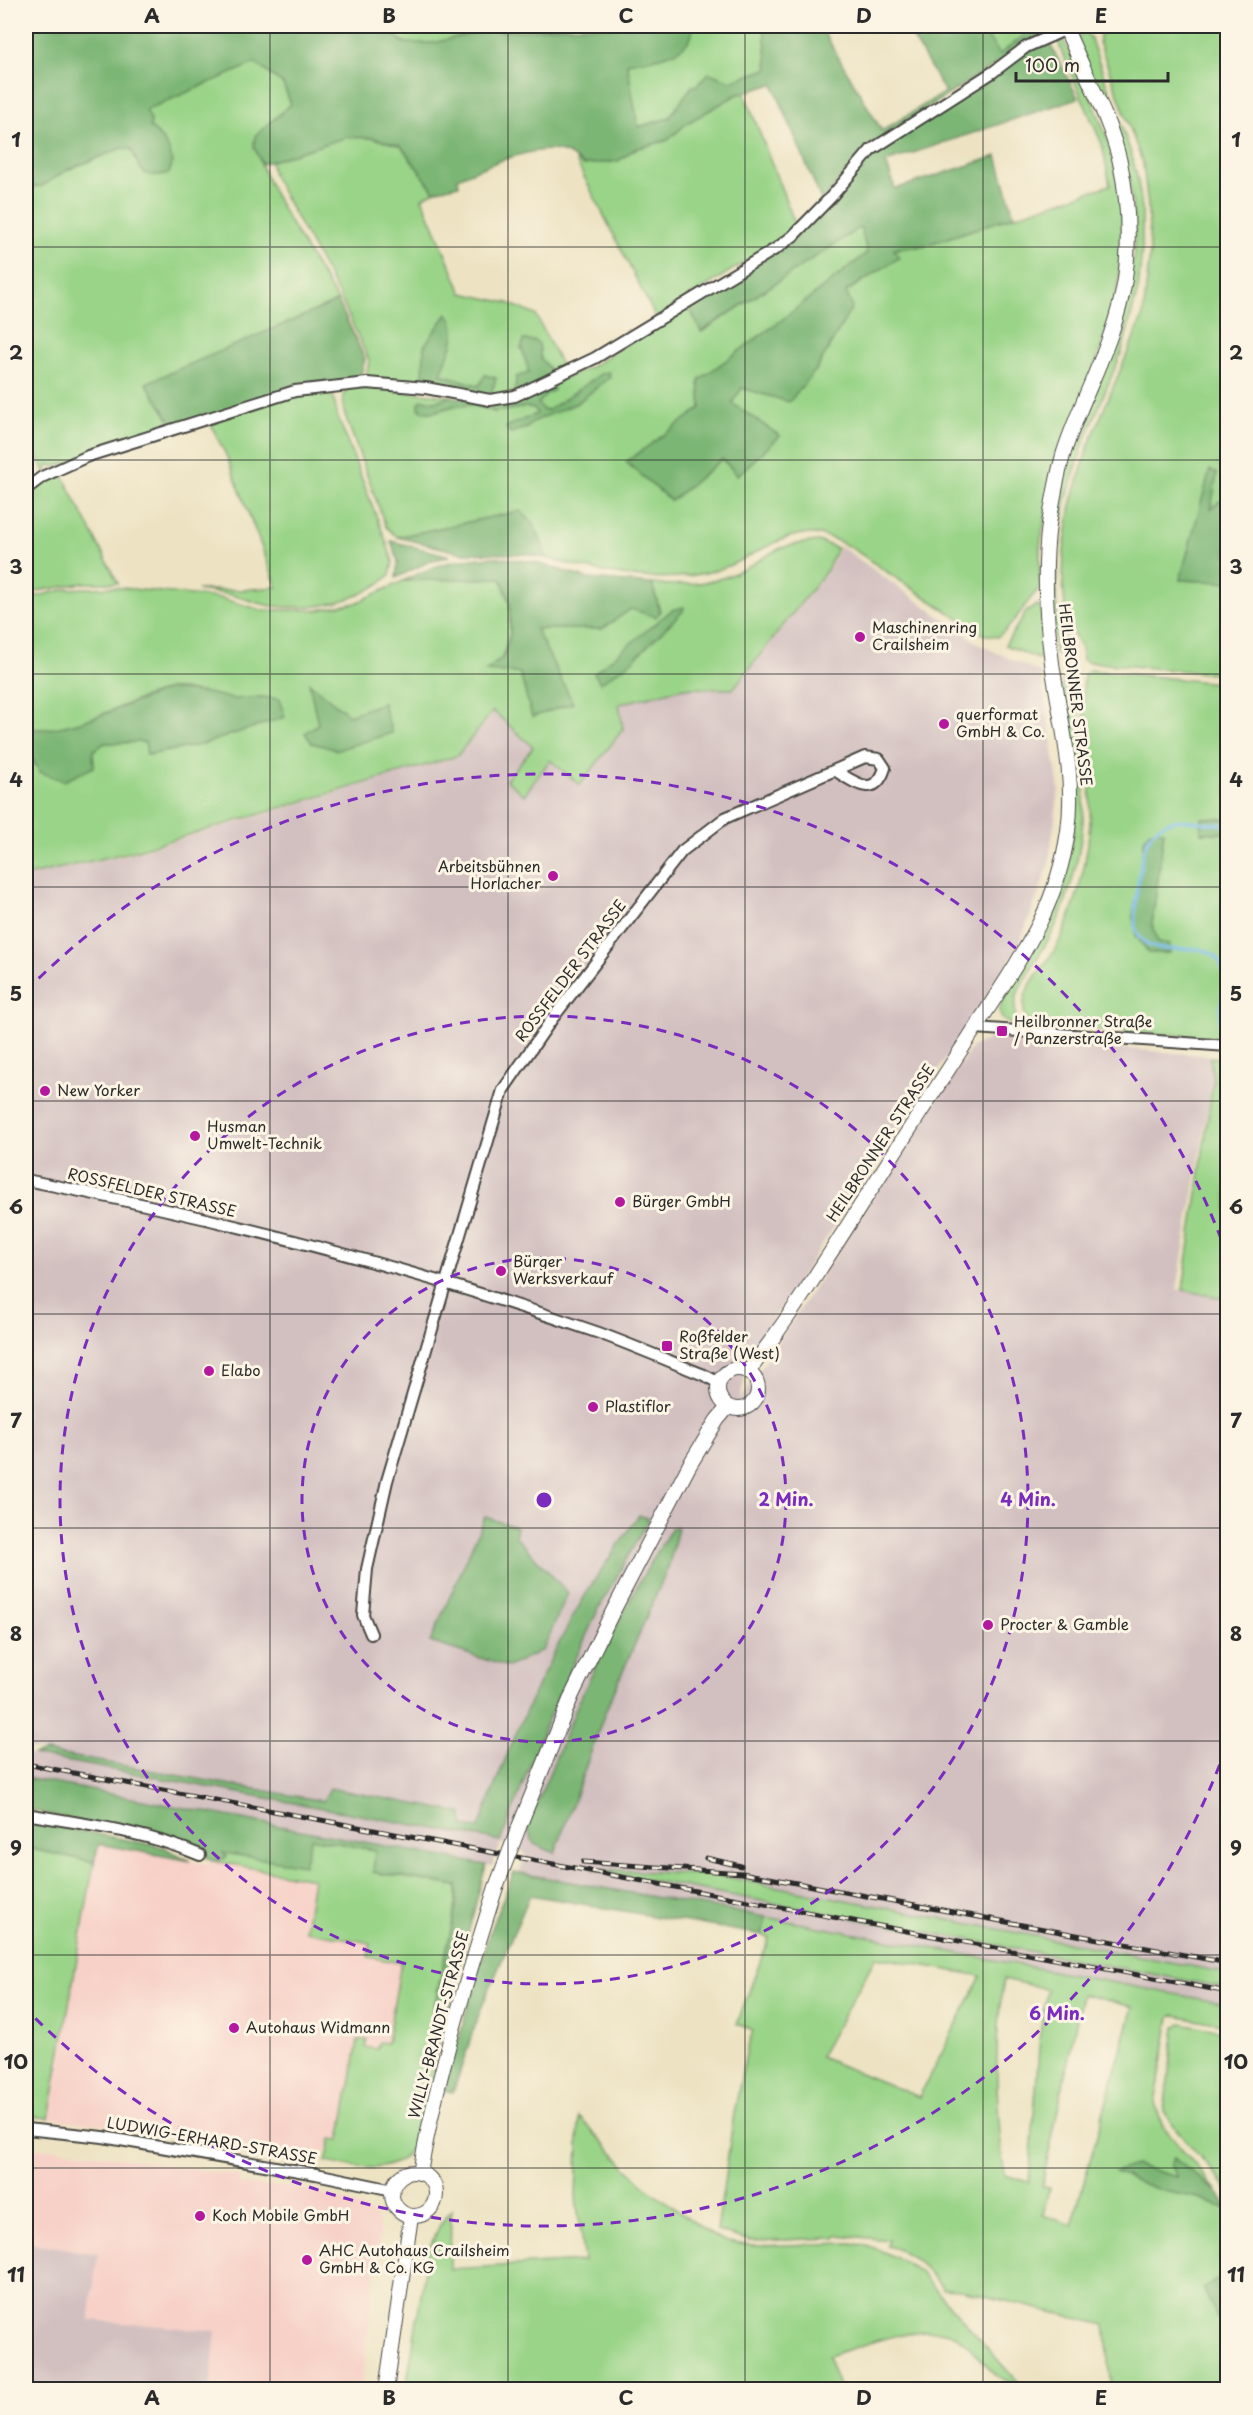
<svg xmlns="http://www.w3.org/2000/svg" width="1253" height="2415" viewBox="0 0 1253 2415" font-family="'Playpen Sans',sans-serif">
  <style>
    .built { fill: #f7d1c8 }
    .industrial { fill: #d2bfc0 }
    .green { fill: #9ad488; stroke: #62805a; stroke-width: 1.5; fill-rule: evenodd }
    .forest { fill: #7bb674; stroke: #537050; stroke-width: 1.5 }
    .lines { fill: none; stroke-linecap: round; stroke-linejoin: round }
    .stream { stroke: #7abdf0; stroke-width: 3 }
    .minor-casing { stroke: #484742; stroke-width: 14 }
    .major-casing { stroke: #484742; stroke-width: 16 }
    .minor { stroke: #fff; stroke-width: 10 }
    .major { stroke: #fff; stroke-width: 14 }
    .rail-casing { stroke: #2b2b2b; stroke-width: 5 }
    .rail { stroke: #fcf5e5; stroke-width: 3; stroke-dasharray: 9; stroke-linecap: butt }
    .major-bridge-casing { stroke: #484742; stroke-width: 16; stroke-linecap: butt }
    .major-bridge { stroke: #fff; stroke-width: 14 }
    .grid { fill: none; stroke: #2b2b2b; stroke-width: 1.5; stroke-opacity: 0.55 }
    .ring { fill: none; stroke: #7b2cbf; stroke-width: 3; stroke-dasharray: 10 8 }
    .poi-dot { fill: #b5179e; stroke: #fcf5e5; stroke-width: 2 }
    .labels { text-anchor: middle; stroke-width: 6; stroke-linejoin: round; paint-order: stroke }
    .poi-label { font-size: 15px; fill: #2b2b2b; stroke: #fcf5e5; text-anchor: start }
    .street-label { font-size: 15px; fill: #2b2b2b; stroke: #fcf5e5 }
    .centre { fill: #7b2cbf; stroke: #fcf5e5; stroke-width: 3 }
    .ring-label { font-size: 18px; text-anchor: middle; font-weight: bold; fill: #7b2cbf; stroke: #fcf5e5; stroke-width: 6; stroke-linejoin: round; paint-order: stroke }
    .neatline { fill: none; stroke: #2b2b2b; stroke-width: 2 }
    .grid-label { font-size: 20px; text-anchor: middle; font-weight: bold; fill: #2b2b2b }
  </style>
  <rect width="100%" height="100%" fill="#fcf5e5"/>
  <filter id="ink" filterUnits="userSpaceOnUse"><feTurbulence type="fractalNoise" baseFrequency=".0167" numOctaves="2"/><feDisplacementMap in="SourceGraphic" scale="12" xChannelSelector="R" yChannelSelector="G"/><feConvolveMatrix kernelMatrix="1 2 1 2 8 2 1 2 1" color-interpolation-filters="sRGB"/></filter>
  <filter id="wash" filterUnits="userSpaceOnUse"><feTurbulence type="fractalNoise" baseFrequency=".008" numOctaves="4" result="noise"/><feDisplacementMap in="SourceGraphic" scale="24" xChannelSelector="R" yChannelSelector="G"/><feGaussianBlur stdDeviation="1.35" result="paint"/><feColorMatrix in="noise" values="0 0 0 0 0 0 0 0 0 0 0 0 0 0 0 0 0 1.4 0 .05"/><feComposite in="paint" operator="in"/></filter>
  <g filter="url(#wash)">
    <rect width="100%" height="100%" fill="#ede3c3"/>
    <g class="built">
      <polygon points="99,1844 207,1864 214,1861 313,1879 305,1931 371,1943 369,1957 401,1963 387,2043 378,2049 365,2047 366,2039 357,2042 340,2140 331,2139 328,2152 314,2150 312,2159 155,2132 50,2118 94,1862"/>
      <polygon points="26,2147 76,2151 240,2176 239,2184 294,2188 319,2193 345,2201 371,2213 378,2221 380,2232 361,2389 210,2389 215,2331 88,2320 98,2254 26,2242"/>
    </g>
    <g class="industrial">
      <polygon points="840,546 980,645 1041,673 1059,789 1048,868 1017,950 752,1351 739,1402 972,1047 994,1037 1210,1056 1212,1082 1177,1289 1227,1300 1227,1973 715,1875 598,1870 1227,1988 1227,2004 519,1873 526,1855 521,1849 501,1843 492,1866 486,1865 26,1778 26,1754 487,1839 480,1828 463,1826 463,1813 330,1788 323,1801 26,1748 26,877 131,854 457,757 494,712 534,747 507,779 550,760 619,704 683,688 734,689 828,571"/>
      <polygon points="26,2242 98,2254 89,2320 216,2331 210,2389 26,2389"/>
    </g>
    <g class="green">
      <path d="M393,26H565C550,27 534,31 519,31C508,31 497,29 487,30C458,33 411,60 391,31Z"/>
      <polygon points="690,26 764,26 768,69 731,81 709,73 682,100 669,118 637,127 627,63 667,55 693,28"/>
      <polygon points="979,26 1028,26 1026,34 999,55"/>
      <polygon points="1147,26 1227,26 1227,501 1220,501 1210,510 1217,473 1180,580 1227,582 1227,675 1088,662 1083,660 1082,649 1066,621 1063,582 1064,550 1071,505 1088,447 1143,316 1150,252 1148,206 1143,164 1099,42 1100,34 1110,30"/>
      <polygon points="1084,32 1090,37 1131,153 1138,181 1142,209 1142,250 1138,289 1122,351 1083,445 1066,499 1058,548 1056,602 1060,628 1071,652 1065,659 1055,653 1052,609 1052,556 1057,512 1070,458 1126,310 1134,252 1135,228 1130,188 1079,42 1078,37"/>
      <path d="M1062,37L1093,102L1107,138L1118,183L1122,223L1121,264L1114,308L1045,518L1040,547V588C1023,604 1016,624 997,637L982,634C952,614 921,594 890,574C867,559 842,537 814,534C783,530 747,562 717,570C660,587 601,573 546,558L540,538L520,511L397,537L386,527L344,412L343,395L348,388L359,387L451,396L436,401L422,400L419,408L423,412H433L454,406L472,405L495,412L526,407L536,409L537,414L531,417L527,428L532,422L577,403L610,377L609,373L601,374L549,410H543L538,404L552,383L591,367L688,305L702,332L861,226L868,252L783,319L699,380L701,408L627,462L671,501L722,459L737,475L780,436L731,403L742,388L816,370L852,307L846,292L898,258L894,249L923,246L1110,185L1102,144L1060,48L1059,41Z"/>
      <path d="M255,63L283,84L291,104L255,136C251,168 319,269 338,301L147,383L173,425L55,467L49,464L46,472L26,442V187L42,186L67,170L122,148L131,149L158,134L150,127L151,121L145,110Z"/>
      <polygon points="744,92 797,229 656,318 575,159 583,165 618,161 635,149 668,140 687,123 736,95"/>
      <polygon points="347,137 374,138 401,146 434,191 422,198 462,293 508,303 536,315 565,373 556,377 541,359 521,348 528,362 529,373 515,393 490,397 496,378 480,386 441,374 454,337 447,314 425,346 423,384 366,378 369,360 341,299 274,177 270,161"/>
      <path d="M332,390L337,415L386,541L393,562L390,575C360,602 314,611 274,606C261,605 250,600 238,597C225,593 211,592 197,590H240L277,587L227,457L209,421L291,394Z"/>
      <polygon points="60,470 118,583 83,583 26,593 26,491"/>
      <path d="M818,541L837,548L827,570L733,689L683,688L619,704L623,729L580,785L550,760L524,795L506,780L533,747L493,711L457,756L131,852L26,876V750L40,772L93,751L105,743L145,742L148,755L200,745L285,716L262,697C253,698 243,700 234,699C214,698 186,685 166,690C124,701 69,737 26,728V599L66,589L113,587L220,598L261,610H318L356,603L403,581L501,578L510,603V634L503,657L487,671L520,673L533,717L535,629H602L631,609L660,611L652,584C680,586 709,585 735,573C751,567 765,555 781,548C793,544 805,543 818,541ZM310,684L349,715L306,733L318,724Z"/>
      <polygon points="1037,605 1041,607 1044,654 1038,659 1005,645 1026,612"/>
      <path d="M1090,670L1227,684V819L1202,818L1201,833H1227V1039L1035,1025L1029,1024C1010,993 1046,969 1058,944C1067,927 1074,906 1079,888C1089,853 1092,816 1090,779C1088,744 1081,710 1084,675ZM1164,832L1152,924L1158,942L1133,917Z"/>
      <path d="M1064,679L1075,684C1086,774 1094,841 1055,927C1044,950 1027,971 1017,995C1014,1004 1016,1013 1015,1022L1012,1024C1005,1022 1001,1020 1000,1012C999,994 1032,954 1041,936C1048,924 1053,911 1059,899C1064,888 1065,875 1068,863C1082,798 1076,751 1062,686Z"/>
      <polygon points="1210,1057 1227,1059 1227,1299 1183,1290 1213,1082"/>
      <path d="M311,1838L375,1850L373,1872L457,1886C455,1927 442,1966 434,2007C432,2018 429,2031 429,2043C429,2051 433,2058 434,2065C435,2076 418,2140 411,2149C391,2177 354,2167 326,2162L331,2139L340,2140L358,2040L367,2039L365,2047L377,2049L379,2042L387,2043L401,1963L368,1957L371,1943L305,1931L313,1879L214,1861L226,1858L222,1853Z"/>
      <polygon points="26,1848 94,1862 49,2118 26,2116"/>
      <polygon points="591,1869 715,1875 1227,1973 1227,1988"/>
      <path d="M766,1917L1227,2004V2025L1174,2015L1170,2017L1155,2104L1163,2126L1216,2190L1199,2180L1174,2158L1178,2178L1134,2165L1159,2190L1199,2198L1218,2206L1227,2207V2278L1218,2279V2318L1227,2319V2389H1112L1105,2325L961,2290L943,2289C929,2270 910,2251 887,2246L889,2240L838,2235L836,2238L750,2241L717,2231L734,2114L746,2054L753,2030L737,2024L769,1938L762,1935ZM876,1957L981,1976L919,2097L820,2057ZM1004,1979L1047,1989L1040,2035L1029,2182L1004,2175C997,2110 992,2044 1004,1979ZM1082,1994L1133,2007L1072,2225L1043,2215L1049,2188L1042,2186Z"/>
      <polygon points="1181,2023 1227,2032 1227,2191 1222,2182 1172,2124 1164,2111 1175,2028"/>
      <path d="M579,2117L643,2185L712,2235L727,2242L754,2246L852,2243L875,2248L905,2262L922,2274L1019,2384C990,2382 979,2351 958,2337C930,2318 859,2347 828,2356L840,2389H406L428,2251L440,2225L451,2210L450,2269L584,2261L576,2197Z"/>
    </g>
    <g class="forest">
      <path d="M35,26H393L391,31L403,43H433L486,30L521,31L565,26H690L693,28C690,58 650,58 627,63L638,127L669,118L692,86H696L709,73L731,81L768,69L764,26H820L882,131L945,92L906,26H979L1000,54L1026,34L1028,26H1056L1052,30L1031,39L1007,57L865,148L822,202L773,84L736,95L687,123L668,140L635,149L618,161L583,165C577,160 571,154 563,152C537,143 483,167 458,178L459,185L434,191L401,146L374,138L347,137L262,164L254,147L255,136L291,104L283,84L255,63L146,110L151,121L150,127C163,138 178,156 169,173C141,180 142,172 131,149L122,148L67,170L42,186L26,187V27Z"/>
      <polygon points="1049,42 1078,98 886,162 895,189 997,156 1014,216 923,246 894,249 899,258 846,291 852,307 816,370 789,402 742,388 732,403 780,436 738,475 722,459 671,501 626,462 701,408 699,380 783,319 867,253 861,227 701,332 688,305 789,244 875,150 1039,44"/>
      <polygon points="338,301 365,359 359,382 337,383 173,425 146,383"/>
      <path d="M447,314C464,330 447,355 441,374L479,386L485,375L496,378L490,397L423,384L424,346Z"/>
      <path d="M523,340L535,341L539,344L541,359L556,377L515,393L516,377L529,373C527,362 520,351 523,340Z"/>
      <polygon points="609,372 610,377 577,403 532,422 527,428 510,433 506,428 510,425 537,414 535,409 526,407 495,412 472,405 454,406 433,412 423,412 419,408 419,403 422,400 436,401 451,396 489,404 552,383 554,390 546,394 538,404 543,410 549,410 601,374"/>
      <polygon points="1210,470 1217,473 1211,509 1220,501 1227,501 1227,582 1180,580"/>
      <path d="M520,511C536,522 541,540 546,558L526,554L462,553L397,537Z"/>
      <polygon points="391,541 450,556 430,561 396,578 398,561"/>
      <path d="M495,557L534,562L589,579L652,584L660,612L656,617L631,609L602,629H536L573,703L532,717L520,673L486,671L503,657L510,634V603L501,578L403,581C439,563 455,559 495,557Z"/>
      <polygon points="684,607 683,611 630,663 600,683 594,673 672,610"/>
      <polygon points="309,683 349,715 383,703 392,733 337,750 312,743 305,733 318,724"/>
      <path d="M169,689L208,693L234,699L262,697L279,699L285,717L200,745L147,755L145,742L105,743L93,751L94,767L64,781L40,772L26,749V728C63,736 132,702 169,689Z"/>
      <polygon points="1202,818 1227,819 1227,833 1201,833"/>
      <polygon points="1150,831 1164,831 1152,924 1158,942 1170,944 1170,953 1149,953 1136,936 1133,917 1144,840"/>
      <path d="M639,1515L649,1519L597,1612L545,1726L501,1841L33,1755L46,1752L323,1801L330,1788L463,1813V1826L479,1828C506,1752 543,1669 583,1599C600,1570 621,1542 639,1515Z"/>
      <polygon points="485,1517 516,1527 516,1537 568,1593 543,1650 508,1667 430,1642"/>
      <polygon points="678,1528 669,1565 604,1715 555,1853 534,1844 527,1827 583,1692 637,1586 671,1529"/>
      <polygon points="26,1778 486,1865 434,2062 429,2045 434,2008 456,1907 457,1886 373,1872 375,1850 311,1838 304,1865 223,1853 227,1857 214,1861 188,1847 26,1809"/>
      <polygon points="26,1820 163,1847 191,1861 99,1844 94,1862 26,1848"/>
      <polygon points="514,1872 766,1917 762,1935 530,1895 480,2011 453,2092 444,2090 491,1928"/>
      <path d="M1174,2158C1191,2173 1218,2187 1227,2207L1218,2206L1199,2198L1159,2190L1115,2172L1134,2165L1177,2177L1171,2164Z"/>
      <polygon points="1227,2278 1227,2319 1218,2318 1203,2289 1218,2279"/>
    </g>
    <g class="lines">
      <path class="stream" d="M1223,1043C1212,1019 1234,976 1217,958C1200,939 1167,957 1147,944C1143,941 1138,935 1136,930C1132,918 1141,856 1146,844C1149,835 1156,828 1164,824C1182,814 1208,827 1228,824"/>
    </g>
  </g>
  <g filter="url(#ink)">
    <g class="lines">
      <defs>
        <g id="minor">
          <polyline points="26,489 42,477 88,456 295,391 367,383 426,388 490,400 515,396 595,358 777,248 793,236 831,197 871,150 993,72 1026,47 1067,29"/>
          <polyline points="975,1028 1228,1046"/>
          <path d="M26,1180C219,1218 413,1268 599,1333C634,1346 669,1361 704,1375L719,1383"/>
          <path d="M371,1634L363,1615L367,1569L387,1481L503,1090L552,1019L682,851L725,818L865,757L879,759L885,768C875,799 856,783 836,771"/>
          <path d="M26,1814C84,1824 145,1831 200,1855"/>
          <polyline points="26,2129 103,2137 316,2174 393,2190"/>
        </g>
        <g id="major">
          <circle cx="738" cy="1389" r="20"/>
          <path d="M748,1372C806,1296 855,1213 907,1133C932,1094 958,1055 983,1016C1024,953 1057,907 1068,831C1076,774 1060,720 1052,663C1046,618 1043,570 1049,524C1053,500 1057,475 1064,452C1083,394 1116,340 1125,279C1130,240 1128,200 1120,162C1109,115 1083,71 1065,26"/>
          <polyline points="519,1827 572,1695 611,1615 689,1466 717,1420 728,1407"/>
          <circle cx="414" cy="2194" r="22"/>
          <path d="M420,2173C437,2076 466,1981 496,1887"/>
          <polyline points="386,2390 411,2216"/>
        </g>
      </defs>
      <use href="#minor" class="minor-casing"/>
      <use href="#major" class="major-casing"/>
      <use href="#minor" class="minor"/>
      <use href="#major" class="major"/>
      <defs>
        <g id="rail">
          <polyline points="26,1764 1228,1992"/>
          <polyline points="706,1858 741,1866"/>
          <polyline points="583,1862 742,1873 1228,1963"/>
        </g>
      </defs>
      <use href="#rail" class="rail-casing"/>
      <use href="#rail" class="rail"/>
      <defs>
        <polyline id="major-bridge" points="496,1887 519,1827"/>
      </defs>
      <use href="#major-bridge" class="major-bridge-casing"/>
      <use href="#major-bridge" class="major-bridge"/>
    </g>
  </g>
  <path class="grid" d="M270,26V2390M508,26V2390M745,26V2390M983,26V2390M26,247H1228M26,460H1228M26,674H1228M26,887H1228M26,1101H1228M26,1314H1228M26,1528H1228M26,1741H1228M26,1955H1228M26,2168H1228"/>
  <g class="ring">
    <circle cx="544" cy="1500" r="242"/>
    <circle cx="544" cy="1500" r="484"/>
    <path d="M1226 1748A726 726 0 0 1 26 2009M26 991A726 726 0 0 1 1226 1252"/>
  </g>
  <g class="poi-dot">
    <circle cx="860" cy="637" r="6"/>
    <circle cx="944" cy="724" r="6"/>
    <circle cx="553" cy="876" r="6"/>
    <rect x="996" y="1025" width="12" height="12" rx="3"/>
    <circle cx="45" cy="1091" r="6"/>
    <circle cx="195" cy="1136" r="6"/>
    <circle cx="620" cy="1202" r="6"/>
    <circle cx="501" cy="1271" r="6"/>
    <rect x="661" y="1340" width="12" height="12" rx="3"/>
    <circle cx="209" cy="1371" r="6"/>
    <circle cx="593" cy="1407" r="6"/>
    <circle cx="988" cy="1625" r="6"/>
    <circle cx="234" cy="2028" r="6"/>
    <circle cx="200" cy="2216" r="6"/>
    <circle cx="307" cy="2260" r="6"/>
  </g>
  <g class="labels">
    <g class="poi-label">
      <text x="872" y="633">Maschinenring<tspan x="872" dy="17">Crailsheim</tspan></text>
      <text x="956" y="720">querformat<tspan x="956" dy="17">GmbH &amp; Co.</tspan></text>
      <text x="541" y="872" text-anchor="end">Arbeitsbühnen<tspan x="541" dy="17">Horlacher</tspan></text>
      <text x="1014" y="1027">Heilbronner Straße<tspan x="1014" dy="17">/ Panzerstraße</tspan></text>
      <text x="57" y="1096">New Yorker</text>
      <text x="207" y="1132">Husman<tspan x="207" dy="17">Umwelt-Technik</tspan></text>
      <text x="632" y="1207">Bürger GmbH</text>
      <text x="513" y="1267">Bürger<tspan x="513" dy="17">Werksverkauf</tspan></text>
      <text x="679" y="1342">Roßfelder<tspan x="679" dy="17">Straße (West)</tspan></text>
      <text x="221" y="1376">Elabo</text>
      <text x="605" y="1412">Plastiflor</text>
      <text x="1000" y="1630">Procter &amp; Gamble</text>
      <text x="246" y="2033">Autohaus Widmann</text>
      <text x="212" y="2221">Koch Mobile GmbH</text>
      <text x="319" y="2256">AHC Autohaus Crailsheim<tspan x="319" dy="17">GmbH &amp; Co. KG</tspan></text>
    </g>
    <g class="street-label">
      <text transform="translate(1075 695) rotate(83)" y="5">HEILBRONNER STRASSE</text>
      <text transform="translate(571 971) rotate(-53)" y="5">ROSSFELDER STRASSE</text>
      <text transform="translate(881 1143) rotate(-57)" y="5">HEILBRONNER STRASSE</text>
      <text transform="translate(152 1193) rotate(13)" y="5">ROSSFELDER STRASSE</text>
      <text transform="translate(439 2025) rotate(-75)" y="5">WILLY-BRANDT-STRASSE</text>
      <text transform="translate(212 2141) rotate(10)" y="5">LUDWIG-ERHARD-STRASSE</text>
    </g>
  </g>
  <circle cx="544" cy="1500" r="9" class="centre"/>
  <g class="ring-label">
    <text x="786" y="1506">2 Min.</text>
    <text x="1028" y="1506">4 Min.</text>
    <text x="1057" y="2020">6 Min.</text>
  </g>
  <rect width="1253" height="2415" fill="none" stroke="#fcf5e5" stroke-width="66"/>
  <path d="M1016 72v9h152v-9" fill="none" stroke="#2b2b2b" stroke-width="3"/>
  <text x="1025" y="72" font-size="18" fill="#2b2b2b" stroke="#fcf5e5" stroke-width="4.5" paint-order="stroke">100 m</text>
  <rect x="33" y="33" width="1187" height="2349" class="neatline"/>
  <g class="grid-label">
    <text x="152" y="23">A</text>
    <text x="389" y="23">B</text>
    <text x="626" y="23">C</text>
    <text x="864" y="23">D</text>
    <text x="1101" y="23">E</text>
    <text x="16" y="147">1</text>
    <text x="1236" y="147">1</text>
    <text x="16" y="360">2</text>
    <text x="1236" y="360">2</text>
    <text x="16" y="574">3</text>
    <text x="1236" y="574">3</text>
    <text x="16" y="787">4</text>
    <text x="1236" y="787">4</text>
    <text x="16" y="1001">5</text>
    <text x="1236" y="1001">5</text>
    <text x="16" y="1214">6</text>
    <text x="1236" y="1214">6</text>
    <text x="16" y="1428">7</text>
    <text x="1236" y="1428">7</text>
    <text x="16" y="1641">8</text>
    <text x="1236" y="1641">8</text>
    <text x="16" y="1855">9</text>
    <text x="1236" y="1855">9</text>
    <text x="16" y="2069">10</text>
    <text x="1236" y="2069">10</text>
    <text x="16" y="2282">11</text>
    <text x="1236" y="2282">11</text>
    <text x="152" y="2405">A</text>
    <text x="389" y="2405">B</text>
    <text x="626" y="2405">C</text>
    <text x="864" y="2405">D</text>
    <text x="1101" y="2405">E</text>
  </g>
</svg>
